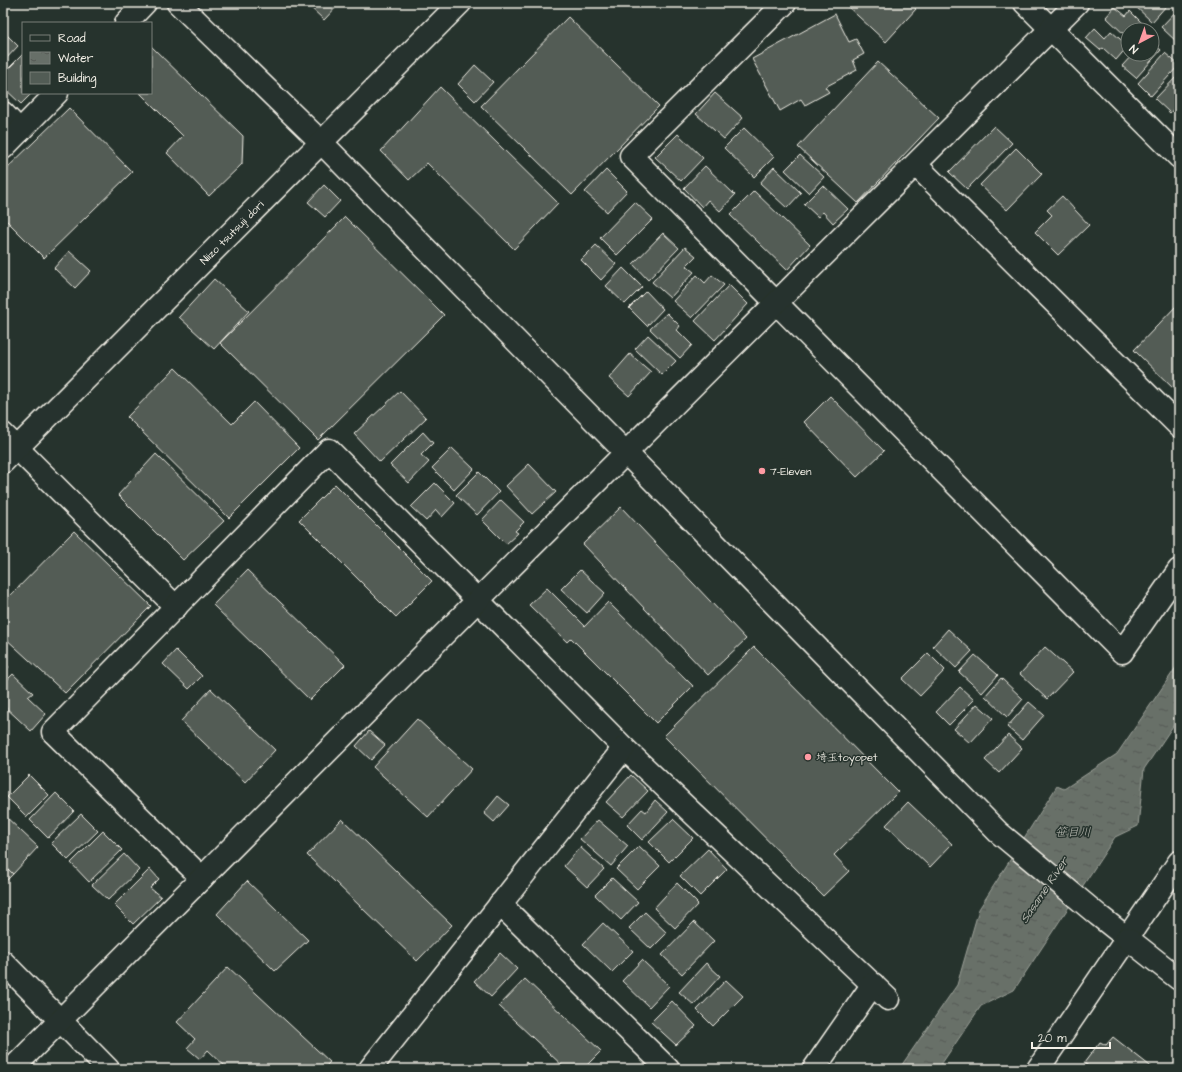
<svg xmlns="http://www.w3.org/2000/svg" width="1182" height="1072" viewBox="0 0 1182 1072" font-family="'Architects Daughter','Klee One',sans-serif">
  <style>
    .water { fill: url(#water-ripples); stroke: #9fa39b }
    .building { fill: #525c55; stroke: #f4f1e8 }
    .lines { fill: none; stroke-linecap: round; stroke-linejoin: round }
    .minor-casing { stroke: #f4f1e8; stroke-width: 25 }
    .tertiary-casing { stroke: #f4f1e8; stroke-width: 25 }
    .minor { stroke: #26332d; stroke-width: 22 }
    .tertiary { stroke: #26332d; stroke-width: 22 }
    .poi-dot { fill: #ff9aa2; stroke: #26332d; stroke-width: 1.5 }
    .labels { text-anchor: middle; stroke-width: 3; stroke-linejoin: round; paint-order: stroke }
    .street-label { font-size: 11px; fill: #f4f1e8; stroke: #26332d }
    .poi-label { font-size: 11px; fill: #f4f1e8; stroke: #26332d; text-anchor: start }
    .water-label { font-size: 12px; font-style: italic; fill: #bcbdb5; stroke: #26332d }
  </style>
  <defs>
    <pattern id="water-ripples" width="26" height="14" patternUnits="userSpaceOnUse"><rect width="26" height="14" fill="#676f68"/><path d="M2 4q2-2 4 0t4 0M15 11q2-2 4 0t4 0" fill="none" stroke="#565a55"/></pattern>
  </defs>
  <rect width="100%" height="100%" fill="#26332d"/>
  <filter id="ink" filterUnits="userSpaceOnUse"><feTurbulence type="fractalNoise" baseFrequency=".025" numOctaves="2"/><feDisplacementMap in="SourceGraphic" scale="8" xChannelSelector="R" yChannelSelector="G"/><feConvolveMatrix kernelMatrix="1 2 1 2 8 2 1 2 1" color-interpolation-filters="sRGB"/></filter>
  <g filter="url(#ink)">
    <polygon class="water" points="1179,663 1179,717 1144,769 1138,826 1115,837 1014,990 981,1006 938,1069 899,1069 957,985 979,909 1057,786 1064,789 1117,754"/>
    <g class="building">
      <polygon points="306,3 340,3 324,20"/>
      <polygon points="844,3 910,3 916,9 886,42"/>
      <polygon points="1132,3 1165,3 1167,5 1152,22"/>
      <polygon points="1115,7 1126,16 1130,11 1147,28 1145,30 1128,30 1128,38 1106,17"/>
      <polygon points="1179,8 1179,44 1161,27"/>
      <polygon points="835,14 849,42 856,39 864,54 853,60 857,70 825,87 829,92 805,105 801,99 780,111 752,59"/>
      <polygon points="568,17 659,106 572,195 481,106"/>
      <polygon points="1095,28 1105,38 1111,31 1128,46 1116,60 1103,48 1100,50 1086,38"/>
      <polygon points="3,31 18,46 3,62"/>
      <polygon points="1152,42 1161,50 1136,78 1122,66 1133,54 1152,54"/>
      <polygon points="151,46 243,136 242,164 209,196 167,153 183,136 140,93 151,93"/>
      <polygon points="1165,53 1179,65 1151,96 1138,83"/>
      <polygon points="23,54 23,93 32,93 21,104 3,87 3,74"/>
      <polygon points="878,62 939,118 858,203 798,147"/>
      <polygon points="475,65 493,82 475,101 458,84"/>
      <polygon points="1179,74 1179,103 1170,113 1155,99"/>
      <polygon points="440,87 558,203 514,249 427,163 409,180 381,151"/>
      <polygon points="715,93 743,118 724,139 696,114"/>
      <polygon points="69,108 132,172 44,258 3,217 3,172"/>
      <polygon points="994,126 1012,143 967,189 949,172"/>
      <polygon points="744,128 774,157 754,177 724,148"/>
      <polygon points="678,134 703,158 681,181 655,157"/>
      <polygon points="1016,148 1042,174 1007,210 980,185"/>
      <polygon points="800,155 824,177 809,193 785,170"/>
      <polygon points="705,166 735,195 720,211 708,200 702,207 684,188"/>
      <polygon points="774,167 801,193 787,208 760,183"/>
      <polygon points="606,170 627,191 607,212 585,192"/>
      <polygon points="324,185 340,201 325,217 308,202"/>
      <polygon points="823,185 848,209 833,223 823,212 818,217 804,204"/>
      <polygon points="754,191 810,245 787,270 730,215"/>
      <polygon points="1062,196 1089,225 1058,255 1035,232 1052,215 1047,210"/>
      <polygon points="635,202 653,219 617,255 600,238"/>
      <polygon points="345,217 444,315 318,440 220,343"/>
      <polygon points="663,233 679,248 648,280 633,264"/>
      <polygon points="596,245 616,264 601,280 581,260"/>
      <polygon points="685,247 696,256 686,266 694,272 670,298 652,282"/>
      <polygon points="69,251 91,271 75,288 54,268"/>
      <polygon points="623,268 642,287 625,304 606,286"/>
      <polygon points="697,275 705,283 712,275 724,285 692,318 673,301"/>
      <polygon points="214,279 249,311 214,349 179,317"/>
      <polygon points="729,285 748,304 715,340 695,321"/>
      <polygon points="646,291 663,309 647,326 629,308"/>
      <polygon points="1179,303 1179,394 1134,350"/>
      <polygon points="667,313 680,326 677,330 692,345 680,358 650,329"/>
      <polygon points="648,335 676,361 662,375 635,349"/>
      <polygon points="630,354 651,372 629,396 609,378"/>
      <polygon points="175,368 232,424 254,402 299,448 229,518 127,417"/>
      <polygon points="400,391 426,418 380,462 354,434"/>
      <polygon points="830,396 884,451 857,477 804,422"/>
      <polygon points="423,432 433,443 421,455 429,462 409,483 390,465"/>
      <polygon points="452,448 474,469 454,490 432,468"/>
      <polygon points="156,454 224,521 183,560 118,495"/>
      <polygon points="529,464 556,492 532,514 506,486"/>
      <polygon points="479,472 499,492 477,515 456,495"/>
      <polygon points="435,483 455,503 442,517 436,510 426,521 411,507"/>
      <polygon points="335,484 432,581 396,617 299,520"/>
      <polygon points="501,500 524,522 515,531 518,533 506,544 482,520"/>
      <polygon points="621,507 746,639 708,675 583,544"/>
      <polygon points="74,531 151,606 65,693 3,636 3,603"/>
      <polygon points="247,570 345,665 310,700 213,605"/>
      <polygon points="580,570 605,593 587,613 561,589"/>
      <polygon points="547,588 585,626 608,602 693,686 656,723 571,638 567,642 529,605"/>
      <polygon points="948,629 972,651 956,668 933,646"/>
      <polygon points="754,647 898,792 834,855 849,871 823,896 664,736"/>
      <polygon points="1045,647 1073,672 1047,699 1020,674"/>
      <polygon points="176,650 202,676 189,689 163,664"/>
      <polygon points="928,653 945,670 920,696 902,679"/>
      <polygon points="975,655 998,675 982,693 959,672"/>
      <polygon points="3,662 9,667 3,673"/>
      <polygon points="13,674 33,693 28,697 46,714 31,731 3,705 3,684"/>
      <polygon points="1001,678 1023,699 1007,717 985,696"/>
      <polygon points="960,687 974,700 949,725 936,712"/>
      <polygon points="211,689 275,750 245,782 181,721"/>
      <polygon points="1029,702 1044,715 1022,740 1007,727"/>
      <polygon points="977,704 993,718 970,743 954,729"/>
      <polygon points="417,719 472,769 428,817 373,767"/>
      <polygon points="369,731 385,745 371,760 356,746"/>
      <polygon points="1008,735 1022,748 999,773 985,760"/>
      <polygon points="29,775 49,795 27,817 7,797"/>
      <polygon points="631,775 648,791 623,817 606,802"/>
      <polygon points="56,793 74,811 48,838 30,820"/>
      <polygon points="498,796 509,805 494,822 484,813"/>
      <polygon points="655,800 668,812 642,840 627,825 642,809 646,812"/>
      <polygon points="908,802 952,844 930,867 886,825"/>
      <polygon points="3,814 38,847 13,874 3,864"/>
      <polygon points="81,814 98,831 68,860 51,843"/>
      <polygon points="342,819 452,925 417,961 307,855"/>
      <polygon points="673,819 693,838 669,862 649,842"/>
      <polygon points="598,820 628,846 611,866 580,839"/>
      <polygon points="103,831 122,850 89,882 71,863"/>
      <polygon points="639,846 660,866 637,889 616,869"/>
      <polygon points="580,847 604,869 587,887 564,866"/>
      <polygon points="708,849 727,869 700,896 680,876"/>
      <polygon points="124,854 139,870 108,900 92,885"/>
      <polygon points="3,864 13,874 3,884"/>
      <polygon points="150,869 159,879 150,888 161,897 133,924 114,905"/>
      <polygon points="612,878 638,902 621,920 595,895"/>
      <polygon points="247,881 308,940 275,971 217,914"/>
      <polygon points="677,883 698,904 675,928 654,908"/>
      <polygon points="645,912 667,933 651,949 629,928"/>
      <polygon points="694,922 714,941 682,974 662,955"/>
      <polygon points="603,923 633,951 612,972 583,944"/>
      <polygon points="500,953 517,969 491,997 474,981"/>
      <polygon points="642,960 669,986 649,1007 622,981"/>
      <polygon points="706,963 720,976 694,1005 679,992"/>
      <polygon points="228,967 330,1062 323,1069 228,1069 208,1050 200,1059 187,1048 195,1039 177,1022"/>
      <polygon points="525,979 601,1051 583,1069 566,1069 499,1006"/>
      <polygon points="726,980 743,996 713,1026 697,1010"/>
      <polygon points="672,1001 696,1026 676,1045 651,1022"/>
      <polygon points="1113,1037 1154,1069 1088,1069 1090,1067 1084,1063 1100,1042 1106,1045"/>
      <polygon points="526,1062 532,1069 519,1069"/>
    </g>
    <g class="lines">
      <defs>
        <g id="minor">
          <polyline points="178,3 321,142 998,832 1098,915 1127,938"/>
          <polyline points="785,3 631,156 1122,652 1179,570"/>
          <polyline points="1025,3 1179,157"/>
          <polyline points="126,23 145,3"/>
          <polyline points="3,113 20,131"/>
          <polyline points="3,148 57,93"/>
          <polyline points="916,165 1179,426"/>
          <polyline points="3,434 176,607"/>
          <polyline points="202,878 53,732 329,450 624,748 888,999"/>
          <polyline points="500,904 668,1069"/>
          <polyline points="3,962 108,1069"/>
          <polyline points="12,1069 477,601 1077,3"/>
          <polyline points="370,1069 624,748"/>
          <polyline points="814,1069 873,984"/>
          <polyline points="1038,1069 1179,862"/>
        </g>
        <g id="tertiary">
          <path id="s1" d="M3,462L460,3"/>
          <polyline points="1127,938 1179,979"/>
        </g>
      </defs>
      <use href="#minor" class="minor-casing"/>
      <use href="#tertiary" class="tertiary-casing"/>
      <use href="#minor" class="minor"/>
      <use href="#tertiary" class="tertiary"/>
    </g>
  </g>
  <g class="poi-dot">
    <circle cx="762" cy="471" r="4"/>
    <circle cx="808" cy="757" r="4"/>
  </g>
  <g class="labels">
    <g class="street-label">
      <text dy="4" stroke="none"><textPath href="#s1" startOffset="324">Niizo tsutsuji dori</textPath></text>
    </g>
    <g class="poi-label">
      <text x="770" y="475">7-Eleven</text>
      <text x="816" y="761">埼玉toyopet</text>
    </g>
    <g class="water-label">
      <text x="1073" y="836">笹目川</text>
      <text transform="translate(1044 890) rotate(-56)" y="4">Sasame River</text>
    </g>
  </g>
  <rect width="1182" height="1072" fill="none" stroke="#26332d" stroke-width="16"/>
  <rect x="8" y="8" width="1166" height="1056" fill="none" stroke="#f4f1e8" stroke-width="1.5" filter="url(#ink)"/>
  <rect x="22" y="22" width="130" height="72" fill="#26332d" stroke="#787f78"/>
  <rect x="30" y="35" width="20" height="6" fill="#26332d" stroke="#787f78"/>
  <text x="58" y="42" font-size="12" fill="#f4f1e8">Road</text>
  <rect x="30" y="52" width="20" height="12" fill="url(#water-ripples)" stroke="#787f78"/>
  <text x="58" y="62" font-size="12" fill="#f4f1e8">Water</text>
  <rect x="30" y="72" width="20" height="12" fill="#525c55" stroke="#787f78"/>
  <text x="58" y="82" font-size="12" fill="#f4f1e8">Building</text>
  <g transform="translate(1140 42) rotate(221)"><circle r="19" fill="#26332d" stroke="#787f78"/>
  <path d="M0-3L7 15L0 10L-7 15Z" fill="#ff9aa2"/>
  <text y="-6" font-size="11" font-weight="bold" text-anchor="middle" fill="#f4f1e8">N</text>
  </g>
  <path d="M1032 1042v6h78v-6" fill="none" stroke="#f4f1e8" stroke-width="2"/>
  <text x="1038" y="1042" font-size="12" fill="#f4f1e8" stroke="#26332d" stroke-width="3" paint-order="stroke">20 m</text>
</svg>
